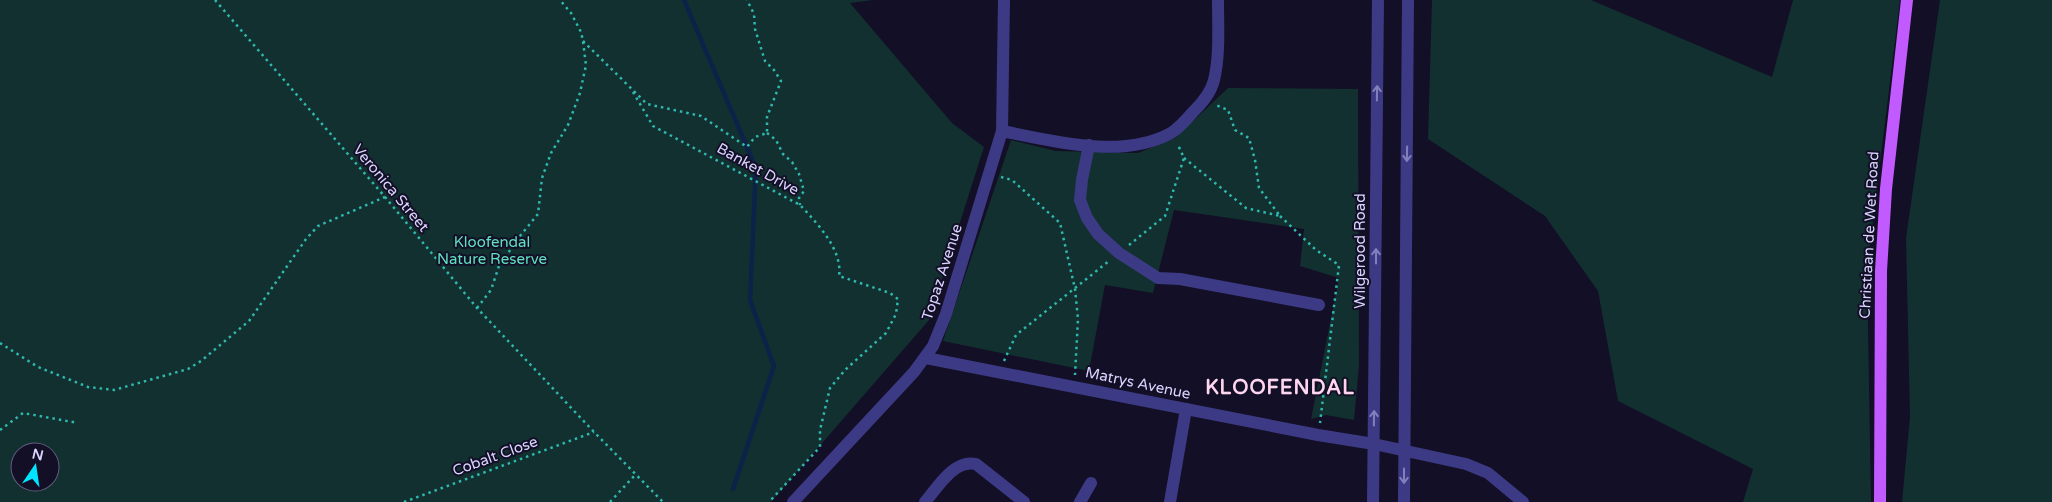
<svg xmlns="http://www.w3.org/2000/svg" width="2052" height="502" viewBox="0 0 2052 502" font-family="'Varela Round',sans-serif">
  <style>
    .green { fill: #12302f; fill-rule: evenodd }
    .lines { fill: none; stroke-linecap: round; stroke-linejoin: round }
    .stream { stroke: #0c2248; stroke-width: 4.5 }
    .path { stroke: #2fb8b0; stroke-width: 2.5; stroke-dasharray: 2.5 4; stroke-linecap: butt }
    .minor { stroke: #3d3a85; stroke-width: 12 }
    .major { stroke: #c25bff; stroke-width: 12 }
    .oneway { stroke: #837fbc }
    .labels { text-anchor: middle; stroke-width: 4; stroke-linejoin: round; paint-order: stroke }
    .street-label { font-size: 15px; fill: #d9d4ff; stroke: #130f26 }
    .park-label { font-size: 15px; fill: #5fe0c0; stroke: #130f26 }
    .district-label { font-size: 20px; font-weight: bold; letter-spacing: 1px; fill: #ffd6f0; stroke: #130f26 }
  </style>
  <rect width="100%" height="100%" fill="#130f26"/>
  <g class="green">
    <path d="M0,0H873L850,3L952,123L984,147L929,320L771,502H0ZM20,452H50V482H20Z"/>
    <polygon points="1432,0 1591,0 1772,77 1793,0 1900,0 1867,269 1871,502 1743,502 1753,469 1618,401 1598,291 1545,216 1428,139"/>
    <polygon points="1940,0 2052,0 2052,502 1902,502 1910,417 1906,238"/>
    <polygon points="1228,88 1358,89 1359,365 1354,420 1326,415 1311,419 1339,278 1300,266 1304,229 1174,210 1153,293 1105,285 1089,371 943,341 1011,140 1056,151 1138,153 1175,138"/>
  </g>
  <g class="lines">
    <polyline class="stream" points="684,0 756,168 750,300 774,366 733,489"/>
    <g class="path">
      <polyline points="215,0 385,197 477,308 594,432 663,502"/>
      <polyline points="583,41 647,104 701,116 747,147 755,137 767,133 767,117 781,81 774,70 765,61 755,29 754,14 747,0"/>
      <path d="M633,92L653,126L800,205C817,223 843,250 839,276L890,293L898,299L896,314L886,333L845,370L830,388L820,430V447L769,502"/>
      <polyline points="767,133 776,140 783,154 792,162 799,174 804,191 799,198 800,205"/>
      <polyline points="1184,158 1246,208 1280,216 1259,188 1255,160 1249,138 1235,130 1228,110 1216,105"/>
      <polyline points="1001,177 1012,180 1060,223 1075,289 1078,319 1075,375"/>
      <polyline points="1280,216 1316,250 1339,265 1320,423"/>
      <polyline points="1129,245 1165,216 1184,158 1178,145"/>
      <polyline points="477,308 491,290 499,266 520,236 538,214 542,178 551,153 568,125 580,93 586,65 583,41 581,32 571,13 560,0"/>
      <polyline points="0,343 38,367 88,387 114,390 188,369 201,361 249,321 306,239 318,226 385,197"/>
      <polyline points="1004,361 1016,335 1109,261"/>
      <polyline points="0,430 23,413 78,423"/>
      <polyline points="404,502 594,432"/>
      <polyline points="610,502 636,474"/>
    </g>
    <g class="minor">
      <path d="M1002,131C1053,141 1122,160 1171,133C1179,128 1187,119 1193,112C1202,103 1211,93 1214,80C1220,55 1218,26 1218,0"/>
      <polyline points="1089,145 1082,180 1080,200 1087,218 1098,234 1119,253 1158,278 1180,279 1319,305"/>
      <polyline points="926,358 1318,435 1374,444 1466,464 1488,473 1523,502"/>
      <polyline points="793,502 914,372 933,346 946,314 1002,131 1004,0"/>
      <path d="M925,502C938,487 954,459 976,464L1024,502"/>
      <polyline points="1080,502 1091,483"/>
      <polyline points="1170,502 1186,409"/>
      <polyline points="1373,502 1378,0"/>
      <polyline points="1404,502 1408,0"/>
    </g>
    <polyline class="major" points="1880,502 1881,271 1886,189 1907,0"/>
  </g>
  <defs><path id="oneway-shaft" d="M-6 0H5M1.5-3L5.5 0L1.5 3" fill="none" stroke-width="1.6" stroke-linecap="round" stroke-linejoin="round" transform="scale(1.25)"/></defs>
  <g class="oneway">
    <use href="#oneway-shaft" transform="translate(1377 93) rotate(-89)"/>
    <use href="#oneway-shaft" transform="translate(1407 154) rotate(91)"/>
    <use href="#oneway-shaft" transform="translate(1376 256) rotate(-90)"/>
    <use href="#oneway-shaft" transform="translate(1374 418) rotate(-89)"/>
    <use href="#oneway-shaft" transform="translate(1404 476) rotate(90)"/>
  </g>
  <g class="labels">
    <g class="street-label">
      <text transform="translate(758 169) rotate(29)" y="5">Banket Drive</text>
      <text transform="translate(391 188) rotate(50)" y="5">Veronica Street</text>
      <text transform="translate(1869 235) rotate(-87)" y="5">Christiaan de Wet Road</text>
      <text transform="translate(1360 251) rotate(-90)" y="5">Wilgerood Road</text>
      <text transform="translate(942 272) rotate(-72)" y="5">Topaz Avenue</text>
      <text transform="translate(1138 383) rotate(12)" y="5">Matrys Avenue</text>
      <text transform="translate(495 456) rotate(-20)" y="5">Cobalt Close</text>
    </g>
    <g class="park-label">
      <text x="492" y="247">Kloofendal<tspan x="492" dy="17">Nature Reserve</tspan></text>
    </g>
    <g class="district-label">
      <text x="1280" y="394">KLOOFENDAL</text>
    </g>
  </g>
  <g transform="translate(35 467) rotate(13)"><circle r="24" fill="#130f26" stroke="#625e7d"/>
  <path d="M0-4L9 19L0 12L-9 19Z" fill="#00e5ff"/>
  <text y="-8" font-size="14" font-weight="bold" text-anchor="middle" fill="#d9d4ff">N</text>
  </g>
</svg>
